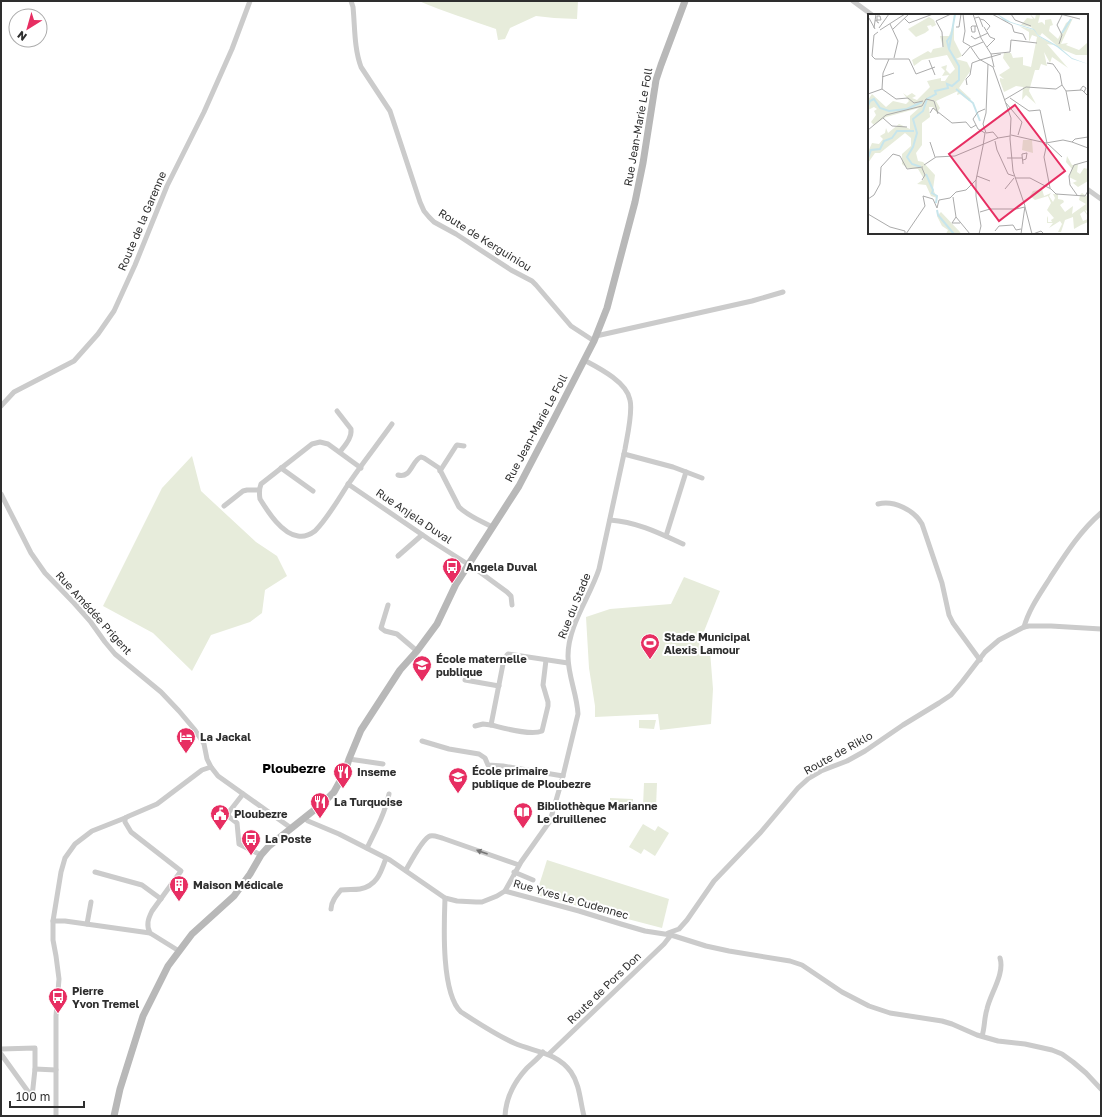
<svg xmlns="http://www.w3.org/2000/svg" width="1102" height="1117" viewBox="0 0 1102 1117" font-family="'Golos Text',sans-serif">
  <style>
    .green { fill: #e7ecdb }
    .lines { fill: none; stroke-linecap: round; stroke-linejoin: round }
    .minor { stroke: #cbcbcb; stroke-width: 5 }
    .secondary { stroke: #b8b8b8; stroke-width: 7 }
    .oneway { fill: #757575 }
    .labels { text-anchor: middle; stroke-width: 4; stroke-linejoin: round; paint-order: stroke }
    .street-label { font-size: 11px; fill: #2e2e2e; stroke: #fff }
    .poi-label { font-size: 11px; font-weight: bold; fill: #2e2e2e; stroke: #fff; text-anchor: start }
    .quarter-label { font-size: 13px; font-weight: bold; fill: #000; stroke: #fff }
    .inset-river { fill: none; stroke: #c7e5ec; stroke-width: 2 }
    .inset-road { fill: none; stroke: #ababab; stroke-width: 1 }
    .view { fill: #e72e62; fill-opacity: 0.15; stroke: #e72e62; stroke-width: 2 }
    .inset-edge { fill: none; stroke: #2e2e2e; stroke-width: 2 }
  </style>
  <rect width="100%" height="100%" fill="#fff"/>
  <g class="green">
    <path d="M419,1H578L577,19L554,18L536,16L510,28L505,39L498,40L496,29C471,20 444,12 419,1Z"/>
    <polygon points="192,456 201,491 256,542 277,556 287,576 265,590 262,613 250,622 211,635 192,671 153,633 103,606 162,488"/>
    <polygon points="684,577 720,591 699,644 710,651 713,689 711,724 660,730 658,714 595,717 595,706 589,668 586,617 610,609 671,604"/>
    <polygon points="639,720 656,720 654,729 639,728"/>
    <polygon points="644,783 657,783 656,807 643,806"/>
    <polygon points="610,798 633,799 632,811 610,809"/>
    <polygon points="643,824 655,831 658,826 669,833 655,856 644,849 641,854 629,847"/>
    <polygon points="547,860 669,899 662,928 536,895"/>
  </g>
  <g class="lines">
    <g class="minor">
      <path d="M351,1L353,7C355,27 354,48 361,67L390,111L420,202L424,211L429,217L434,222L456,234L511,270L532,281L536,285L571,326L594,341"/>
      <polyline points="853,1 872,15"/>
      <polyline points="1087,189 1101,199"/>
      <polyline points="596,336 752,301 783,292"/>
      <polyline points="1,406 14,392 74,361 98,334 114,311 135,265 167,186 204,112 232,49 250,1"/>
      <path d="M337,411L351,429C352,438 345,445 340,452"/>
      <polyline points="624,454 673,467 702,478"/>
      <polyline points="281,468 313,491"/>
      <path d="M361,468L328,444L320,442L312,444L261,484C259,489 259,493 260,499C268,512 282,534 298,536C304,537 311,534 315,531C327,519 338,500 347,486C361,465 377,445 392,424"/>
      <polyline points="440,471 456,446 457,445 464,446"/>
      <path d="M398,475C411,479 412,460 421,457L424,458L439,468L459,507C468,516 481,521 492,527"/>
      <polyline points="348,484 430,540 477,570 507,592 511,596 512,605"/>
      <polyline points="1,494 31,553 45,573 74,603 90,621 105,642 115,654 161,692 179,711 195,730 204,744 207,759 211,767 218,776 291,828"/>
      <path d="M878,504C894,500 914,510 922,524L942,583L949,615L953,623L980,660"/>
      <polyline points="224,506 243,491 247,490 259,490"/>
      <path d="M610,520C637,522 659,533 683,544"/>
      <polyline points="666,536 686,472"/>
      <polyline points="398,556 422,535"/>
      <polyline points="388,605 381,628 385,631 397,634 417,651"/>
      <path d="M1024,627C1029,609 1040,594 1050,578C1065,555 1080,531 1101,513"/>
      <polyline points="465,680 499,686"/>
      <path d="M491,725C504,728 531,736 542,731L548,706V702L543,685L546,660"/>
      <polyline points="475,726 483,724 491,725 503,664 507,655 508,654 568,663"/>
      <polyline points="422,741 449,749 479,754 485,758 488,765 503,766 563,776"/>
      <polyline points="349,759 383,764"/>
      <polyline points="243,794 229,812 228,816 237,823 239,844 261,855"/>
      <path d="M125,818V822L131,832L181,871L152,911C148,919 146,925 150,933"/>
      <path d="M304,818L308,821L339,834L390,860L445,898L457,901L476,902H482L497,896L505,891L521,862L550,821L562,780L578,714C577,694 568,676 568,656C568,625 590,597 599,569L625,449C627,437 633,412 630,400C627,382 599,368 584,360"/>
      <path d="M367,848C376,830 385,813 389,794"/>
      <path d="M406,870C410,863 423,838 430,836C434,835 438,837 442,838L519,865"/>
      <polyline points="95,872 142,885 161,899"/>
      <polyline points="514,872 533,880"/>
      <polyline points="505,891 579,911 621,924 645,931 671,935 706,946 729,951 790,961 802,965 842,992 869,1006 890,1013 942,1021 952,1024 977,1035 998,1041 1025,1044 1052,1050 1062,1054 1073,1062 1086,1073 1101,1089"/>
      <path d="M445,898C444,925 441,993 461,1012C478,1023 496,1035 514,1043C534,1052 557,1052 571,1072C580,1085 580,1101 584,1116"/>
      <path d="M331,909C331,902 336,896 341,890C347,889 354,890 360,889C377,886 381,872 386,858"/>
      <polyline points="53,921 65,921 150,933 179,951"/>
      <polyline points="87,924 91,902"/>
      <polyline points="668,933 679,929 687,920 714,881 761,832 798,788 809,778 821,771 847,761 865,751 903,725 939,703 951,695 962,682 985,652 999,640 1024,627 1029,626 1051,626 1101,629"/>
      <path d="M982,1036C985,1027 984,1018 987,1009C990,994 1005,974 1000,958"/>
      <polyline points="1,1049 35,1048 35,1069 32,1097 1,1054"/>
      <polyline points="549,1054 664,944 671,935"/>
      <polyline points="35,1069 56,1070"/>
      <polyline points="56,1116 56,1016 59,979 56,956 53,940 53,921 61,872 65,858 75,844 92,831 125,818 129,816 157,804 202,770 211,767"/>
      <path d="M505,1116C506,1097 514,1082 527,1068C532,1063 539,1058 543,1052"/>
    </g>
    <polyline class="secondary" points="114,1116 120,1089 143,1016 168,966 192,934 234,896 250,874 261,855 269,846 323,803 334,792 345,772 349,759 361,730 400,670 417,651 437,624 456,584 519,486 555,417 594,341 607,308 635,202 643,163 656,80 661,65 685,1"/>
  </g>
  <defs><path id="oneway-solid" d="M-6-.8H1V-3.2L6.5 0L1 3.2V.8H-6Z"/></defs>
  <use class="oneway" href="#oneway-solid" transform="translate(482 852) rotate(-160)"/>
  <defs>
    <symbol id="bus-pin" viewBox="-11 -11 22 30"><path d="M0 17L-7.5 6A9.5 9.5 0 1 1 7.5 6Z" fill="#e72e62" stroke="#fff"/><path d="M-5-6H5V4H4V6H2V4H-2V6H-4V4H-5ZM-3.5-4V0h7V-4ZM-3.5 1.2v1.5H-2V1.2ZM2 1.2v1.5H3.5V1.2Z" fill="#fff"/></symbol>
    <symbol id="stadium-pin" viewBox="-11 -11 22 30"><path d="M0 17L-7.5 6A9.5 9.5 0 1 1 7.5 6Z" fill="#e72e62" stroke="#fff"/><path d="M0-5a6.5 5 0 1 0 0 10a6.5 5 0 1 0 0-10ZM-3.5-1.8h7v3.6h-7Z" fill="#fff"/></symbol>
    <symbol id="school-pin" viewBox="-11 -11 22 30"><path d="M0 17L-7.5 6A9.5 9.5 0 1 1 7.5 6Z" fill="#e72e62" stroke="#fff"/><path d="M0-5L7-2L0 1L-7-2ZM-4 1L0 2.5L4 1V4Q0 6-4 4Z" fill="#fff"/></symbol>
    <symbol id="hotel-pin" viewBox="-11 -11 22 30"><path d="M0 17L-7.5 6A9.5 9.5 0 1 1 7.5 6Z" fill="#e72e62" stroke="#fff"/><path d="M-6-4.5h1.5V1H6V5H4.5V3h-9V5H-6ZM-4 0a1.8 1.8 0 1 1 3.6 0ZM.5 0V-2.5h3Q6-2.5 6 0Z" fill="#fff"/></symbol>
    <symbol id="restaurant-pin" viewBox="-11 -11 22 30"><path d="M0 17L-7.5 6A9.5 9.5 0 1 1 7.5 6Z" fill="#e72e62" stroke="#fff"/><path d="M-5-6h1v4h1v-4h1v4h1v-4h1v5L-1.5 .5V6h-2V.5L-5-1ZM5-6V6H3V1.5H1.5Q1.5-4 5-6Z" fill="#fff"/></symbol>
    <symbol id="library-pin" viewBox="-11 -11 22 30"><path d="M0 17L-7.5 6A9.5 9.5 0 1 1 7.5 6Z" fill="#e72e62" stroke="#fff"/><path d="M-6-4Q-3-5.5-.7-3.5V5Q-3 3-6 4ZM6-4Q3-5.5 .7-3.5V5Q3 3 6 4Z" fill="#fff"/></symbol>
    <symbol id="civic-pin" viewBox="-11 -11 22 30"><path d="M0 17L-7.5 6A9.5 9.5 0 1 1 7.5 6Z" fill="#e72e62" stroke="#fff"/><path d="M-.6-6.5H3V-4.5H.6V-3L4-1V1h2V6H-6V1h2V-1L-.6-3ZM-1.2 2.5V6h2.4V2.5Z" fill="#fff"/></symbol>
    <symbol id="building-pin" viewBox="-11 -11 22 30"><path d="M0 17L-7.5 6A9.5 9.5 0 1 1 7.5 6Z" fill="#e72e62" stroke="#fff"/><path d="M-4-6H4V6H1V3H-1V6H-4ZM-2.5-4.3h1.7v1.8h-1.7ZM.8-4.3h1.7v1.8H.8ZM-2.5-1h1.7V.8h-1.7ZM.8-1h1.7V.8H.8Z" fill="#fff"/></symbol>
  </defs>
  <g fill-rule="evenodd">
    <use href="#bus-pin" x="441" y="556" width="22" height="30"/>
    <use href="#stadium-pin" x="639" y="632" width="22" height="30"/>
    <use href="#school-pin" x="411" y="654" width="22" height="30"/>
    <use href="#hotel-pin" x="175" y="726" width="22" height="30"/>
    <use href="#restaurant-pin" x="332" y="761" width="22" height="30"/>
    <use href="#school-pin" x="447" y="766" width="22" height="30"/>
    <use href="#restaurant-pin" x="309" y="791" width="22" height="30"/>
    <use href="#library-pin" x="512" y="801" width="22" height="30"/>
    <use href="#civic-pin" x="209" y="803" width="22" height="30"/>
    <use href="#bus-pin" x="240" y="828" width="22" height="30"/>
    <use href="#building-pin" x="168" y="874" width="22" height="30"/>
    <use href="#bus-pin" x="47" y="986" width="22" height="30"/>
  </g>
  <g class="labels">
    <g class="street-label">
      <text transform="translate(638 127) rotate(-80)" y="4">Rue Jean-Marie Le Foll</text>
      <text transform="translate(142 221) rotate(-67)" y="4">Route de la Garenne</text>
      <text transform="translate(485 240) rotate(32)" y="4">Route de Kerguiniou</text>
      <text transform="translate(536 428) rotate(-62)" y="4">Rue Jean-Marie Le Foll</text>
      <text transform="translate(414 516) rotate(34)" y="4">Rue Anjela Duval</text>
      <text transform="translate(574 606) rotate(-68)" y="4">Rue du Stade</text>
      <text transform="translate(94 613) rotate(48)" y="4">Rue Amédée Prigent</text>
      <text transform="translate(838 753) rotate(-29)" y="4">Route de Riklo</text>
      <text transform="translate(571 899) rotate(16)" y="4">Rue Yves Le Cudennec</text>
      <text transform="translate(604 988) rotate(-44)" y="4">Route de Pors Don</text>
    </g>
    <g class="poi-label">
      <text x="466" y="571">Angela Duval</text>
      <text x="664" y="641">Stade Municipal<tspan x="664" dy="13">Alexis Lamour</tspan></text>
      <text x="436" y="663">École maternelle<tspan x="436" dy="13">publique</tspan></text>
      <text x="200" y="741">La Jackal</text>
      <text x="472" y="775">École primaire<tspan x="472" dy="13">publique de Ploubezre</tspan></text>
      <text x="357" y="776">Inseme</text>
      <text x="334" y="806">La Turquoise</text>
      <text x="537" y="810">Bibliothèque Marianne<tspan x="537" dy="13">Le druillenec</tspan></text>
      <text x="234" y="818">Ploubezre</text>
      <text x="265" y="843">La Poste</text>
      <text x="193" y="889">Maison Médicale</text>
      <text x="72" y="995">Pierre<tspan x="72" dy="13">Yvon Tremel</tspan></text>
    </g>
    <g class="quarter-label">
      <text x="294" y="773">Ploubezre</text>
    </g>
  </g>
  <g transform="translate(868 14)">
    <rect width="220" height="220" fill="#fff"/>
    <path d="M162,0L167,5L168,0H175L172,1L170,9L174,8L177,11V6L183,5L185,11L182,12L181,17L190,25L198,9L205,4L193,30L200,29L198,31L211,36L219,29L220,41H208L193,35L174,19L172,22L175,23L170,21L163,13L153,11L159,4L165,5ZM61,3L66,6L68,11L64,13L63,11L59,12L61,16L57,19L48,23L40,15ZM86,8V26L94,42L88,45L99,48L103,56L91,74L103,85L101,87L92,80L89,81L90,77L68,87L72,94L69,99L65,93H61L62,103L54,109V131L48,139L50,147L55,148L67,161L65,175L69,184L63,182L58,171L49,170L56,165L50,155L39,154L34,150V140L43,132V124L37,119L12,139H7L0,149V138L4,129L11,130L15,125L12,122L17,119L18,114L20,119L31,110L42,115V102L51,94L18,103L6,111L3,108L8,101L6,97L9,95L6,93L0,96V86L4,80L18,93L25,87L38,90L41,87L35,79L39,82L44,79L48,82L44,84L49,86L62,73L59,67L73,64V67H77L81,61L74,62L77,57L73,53L79,51L78,56L82,60L87,55L79,41L54,46L46,52L44,46L60,37L63,39L65,35L75,33L72,22H81ZM151,12L166,16L170,22L186,31L179,30L200,54L184,43L182,49L176,38L179,52L173,50L171,56H167L161,77L168,90L158,81L154,86L155,73L148,72L136,78L132,67V64L136,65L131,61L142,54L135,44L136,39H143L145,44L155,43V51L163,53L169,23L164,21L161,28V18ZM155,126H164L165,139L154,136ZM199,142L204,151L210,150L209,158L212,160L216,154L220,155V167L210,173L205,169L202,170L209,167L201,163L204,155L198,148ZM174,175L176,182L183,179L181,182L185,188L187,184L185,180H190V185L195,186L196,188L192,191L197,198L205,192L204,200L218,190L211,186L212,181L214,179L220,183V197L217,196L220,202L216,197L212,200L215,207L220,205V208L213,211L211,202L213,211L206,215L205,203L197,206L193,218H190L194,210L192,207L181,214L185,209H179V204L180,202V208H184L183,206L186,204L179,196L183,189L180,182L167,186L162,182L165,177ZM73,198L92,218L93,220H78L80,216L74,212L69,202Z" fill="#e7ecdb"/>
    <path d="M129,0L143,8L166,15L170,21L190,32L204,44L220,50L204,45L189,33L170,22L166,16L137,7Z" fill="#c7e5ec"/>
    <path class="inset-river" d="M194,19L203,5M81,35L79,27L84,20M88,75L105,89L112,107M0,92L2,87L6,85L12,94L21,97L39,95L54,88M0,144L3,136L12,135L16,127L24,124L29,117H46M53,153L44,150L39,143L45,133L49,119L45,105L55,97L59,85L68,80L67,77L80,74L79,70L84,72L91,66V52L81,35L87,0M58,160L65,176L64,179L69,182L68,189M69,196L70,201L86,220"/>
    <path class="inset-road" d="M95,0L97,17L95,28L102,32L111,45L125,53L143,104L142,125L145,157L157,192L153,220M105,0L113,24L123,40L126,53M124,0L144,11L146,18L155,20L158,26M143,0L147,6L163,12M192,0L212,5M1,4L7,15M36,4L41,9L65,0M107,4L111,3L115,13M112,5L116,6L122,12L119,16M7,7L9,6H13L12,2H9V8L11,9M68,7L74,18L75,33M68,7L83,0M22,10L30,27L26,44M107,12V18H104L103,13L104,12H109M88,13H91L93,0M116,13L122,23L127,25L119,33M6,14L8,0M11,14L21,0M25,15L41,0M12,16L37,0M103,22L107,25L120,19M191,30L194,21L189,11L194,1M103,33L115,28M123,40L142,38L143,26L169,29M4,42L7,45H41L48,60L67,53M4,42L6,21L10,18M94,42L102,33M61,46L67,61M112,46L133,40M179,49L185,50L192,60L194,71M14,63L26,59M99,71L98,65L102,61L104,49L112,46M194,71L198,77L214,76L220,82M14,75L15,59L21,45M212,76L215,72L218,74L216,78M198,77L202,97M0,80L14,75L28,85L40,84L46,89L55,87M142,84L161,97L172,96L179,129M136,86L158,73L188,75L194,71M138,89L154,108L150,121M62,99L65,94L84,109L98,108L103,114L108,111M15,104L24,112L39,113M0,116L18,101L54,92L58,85L66,87L70,100M117,119L110,115L105,105L110,98L117,95M118,119L115,110L118,99L120,50M118,119L125,118L130,124M143,121L178,129L195,126L204,128L207,125L220,123M127,127L129,136L140,160L146,162M62,128L67,143M204,128L220,134M179,129L176,143L182,174M180,130L194,143M115,132L117,119M139,144H154M155,146L158,145L159,139L154,140V141L155,150M56,151L68,143L87,142L130,124L142,122M54,154L57,161L54,166M109,162L122,167M147,164H162L183,175L188,180L217,182L220,177M137,175L146,164M209,181L202,171L201,162L206,151L220,147M85,183L88,203L102,220M0,185L6,181L12,170L13,153L25,140L32,142L39,155L55,153M112,198L122,195H148L157,193L164,220M0,200L22,213L37,217V219M88,203L84,209H92M127,217L131,212L145,211L148,216L153,215M38,220L57,192L55,182L65,185L69,194L71,186L82,184L88,178L98,176L108,166M111,220L113,212L108,182V166L115,132M165,220L173,217L176,220"/>
    <path class="view" d="M147,91L197,157L131,207L81,140Z"/>
    <rect width="220" height="220" class="inset-edge"/>
  </g>
  <rect width="1102" height="1117" fill="none" stroke="#2e2e2e" stroke-width="4"/>
  <g transform="translate(28 28) rotate(217)"><circle r="19" fill="#ffffff" stroke="#ababab"/>
  <path d="M0-3L7 15L0 10L-7 15Z" fill="#e72e62"/>
  <text y="-6" font-size="11" font-weight="bold" text-anchor="middle" fill="#2e2e2e">N</text>
  </g>
  <path d="M10 1101v6h74v-6" fill="none" stroke="#2e2e2e" stroke-width="2"/>
  <text x="16" y="1101" font-size="12" fill="#2e2e2e" stroke="#ffffff" stroke-width="3" paint-order="stroke">100 m</text>
</svg>
